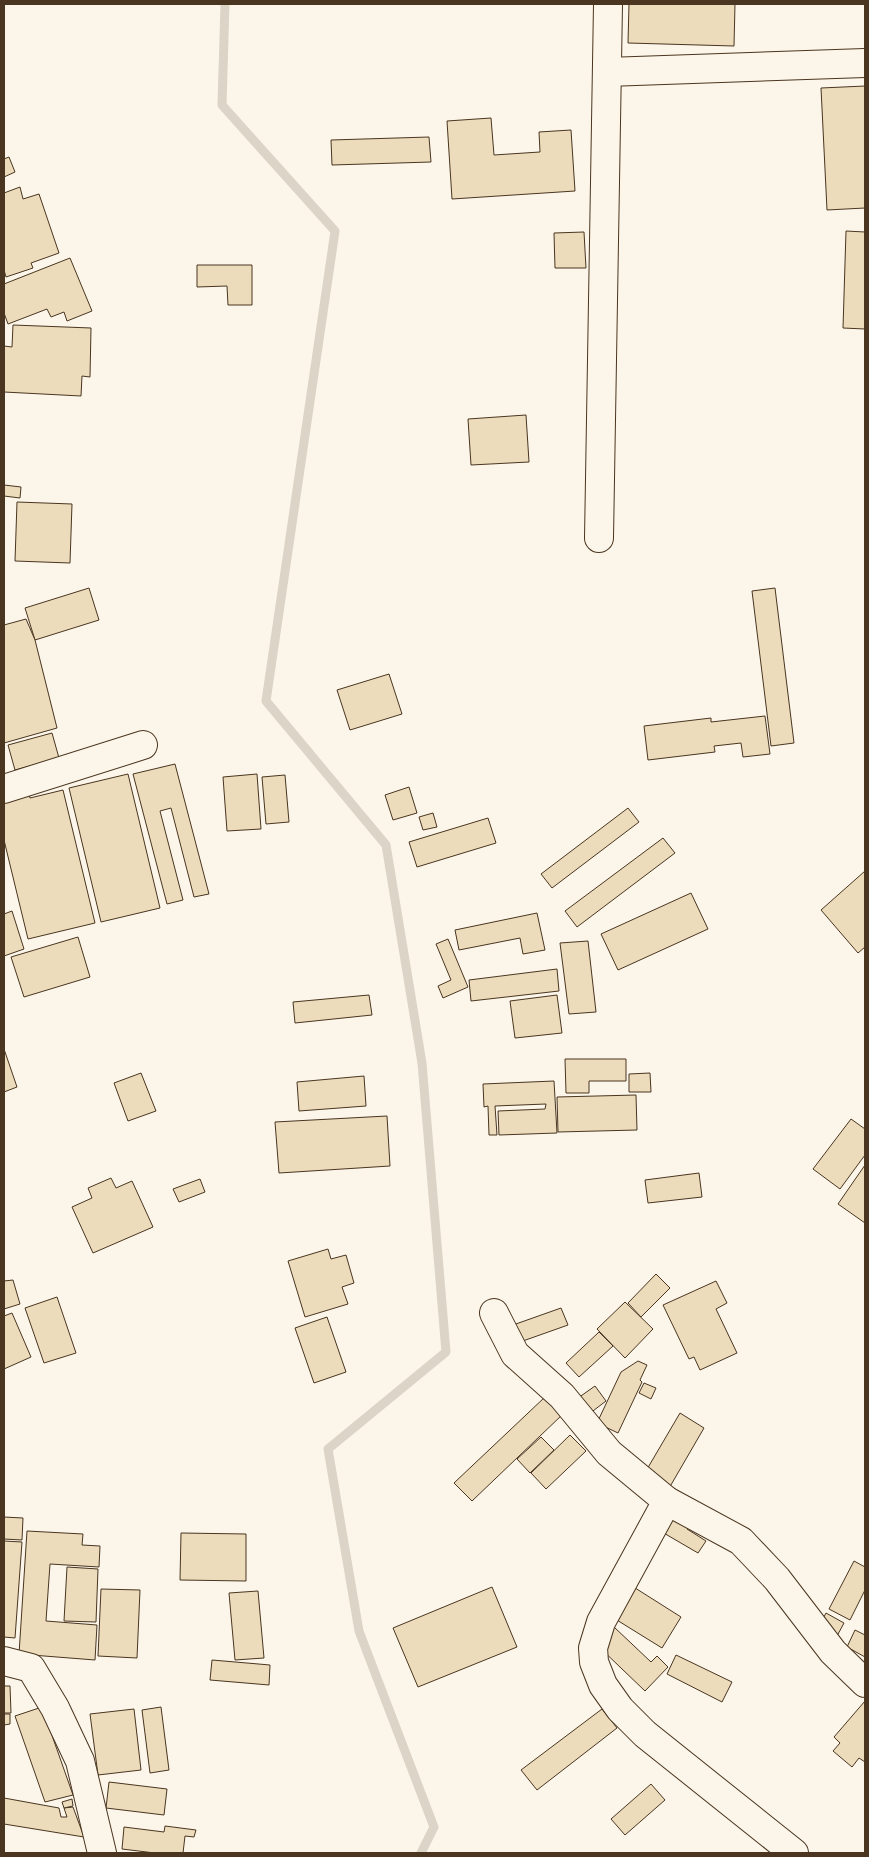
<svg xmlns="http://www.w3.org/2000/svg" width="869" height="1857" viewBox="0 0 869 1857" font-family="'Open Sans',sans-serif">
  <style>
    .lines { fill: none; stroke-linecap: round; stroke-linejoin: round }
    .stream { stroke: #dcd4c6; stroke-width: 9 }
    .building { fill: #ecdcbc; stroke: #4a3520 }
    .minor-casing { stroke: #4a3520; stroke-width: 30 }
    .minor { stroke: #fbf6e9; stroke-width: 28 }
  </style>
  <rect width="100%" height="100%" fill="#fbf6e9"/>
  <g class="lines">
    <polyline class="stream" points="225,4 222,105 335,231 266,701 386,845 422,1063 446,1352 328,1449 359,1631 434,1827 421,1853"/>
  </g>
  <g class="building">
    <polygon points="629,4 735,4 734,46 628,43"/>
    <polygon points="865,86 865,208 827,210 821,88"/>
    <polygon points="491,118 494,155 540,152 539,132 571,130 575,191 452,199 447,121"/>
    <polygon points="429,137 431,162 332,165 331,140"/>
    <polygon points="9,157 15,172 4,177 4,159"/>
    <polygon points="20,187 23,199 39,194 59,253 31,263 33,268 6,277 4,270 4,193"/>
    <polygon points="846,231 865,232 865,329 843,328"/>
    <polygon points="584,232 586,268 555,268 554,233"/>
    <polygon points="70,258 92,311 67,321 64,312 51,317 47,309 8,324 4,313 4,284"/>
    <polygon points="197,265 252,265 252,305 228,305 227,286 197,287"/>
    <polygon points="13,325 91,328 90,377 82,376 81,396 4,392 4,346 12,347"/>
    <polygon points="526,415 529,462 471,465 468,419"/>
    <polygon points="4,485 21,487 20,498 4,496"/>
    <polygon points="17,502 72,504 70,563 15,561"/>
    <polygon points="89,588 99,620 35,640 25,608"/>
    <polygon points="775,588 794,743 771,746 752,591"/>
    <polygon points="26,619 35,640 57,728 4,743 4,625"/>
    <polygon points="389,674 402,714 350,730 337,690"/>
    <polygon points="765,716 770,754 743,757 741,743 714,746 715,752 648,760 644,726 711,718 711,722"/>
    <polygon points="52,733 59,758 15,770 8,745"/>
    <polygon points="175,764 209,894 194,897 171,808 160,811 183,900 167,904 133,774"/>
    <polygon points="128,774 160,908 101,922 69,788"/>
    <polygon points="257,774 261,829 227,831 223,777"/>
    <polygon points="285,775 289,822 266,824 262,777"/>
    <polygon points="409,787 417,813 393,820 385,795"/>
    <polygon points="63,790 95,923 28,939 4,840 4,800 29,794 30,798"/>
    <polygon points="628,808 639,822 552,888 541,874"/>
    <polygon points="433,813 437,827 423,830 419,817"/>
    <polygon points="488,818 496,843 417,867 409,842"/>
    <polygon points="663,838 675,853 577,927 565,911"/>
    <polygon points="865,871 865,947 858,953 821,910"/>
    <polygon points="691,893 708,929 618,970 601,934"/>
    <polygon points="12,911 24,949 4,956 4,914"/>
    <polygon points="537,913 545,950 523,954 520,938 459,950 455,930"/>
    <polygon points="78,937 90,977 24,997 11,957"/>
    <polygon points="448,939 468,987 443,998 438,986 451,980 436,944"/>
    <polygon points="588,941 596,1012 569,1014 560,943"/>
    <polygon points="557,969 559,991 471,1001 469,980"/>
    <polygon points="369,995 372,1015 295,1023 293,1002"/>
    <polygon points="557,995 562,1033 515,1038 510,1001"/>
    <polygon points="4,1049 17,1087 4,1092"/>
    <polygon points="565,1059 626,1059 626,1081 589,1081 589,1093 566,1093"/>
    <polygon points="141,1073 156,1111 128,1121 114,1083"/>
    <polygon points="650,1073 651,1092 629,1092 629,1074"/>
    <polygon points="364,1076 366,1106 299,1111 297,1082"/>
    <polygon points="554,1081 557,1133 499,1135 498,1111 545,1109 546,1104 495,1106 497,1135 489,1135 488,1106 484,1107 483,1084"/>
    <polygon points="636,1095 637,1130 558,1132 557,1097"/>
    <polygon points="387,1116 390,1166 279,1173 275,1122"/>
    <polygon points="851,1119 865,1129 865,1155 840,1189 813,1169"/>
    <polygon points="865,1165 865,1223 838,1204"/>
    <polygon points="699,1173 702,1197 648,1203 645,1180"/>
    <polygon points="111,1178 116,1188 132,1181 153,1227 93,1253 72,1207 92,1198 88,1188"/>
    <polygon points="200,1179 205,1192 179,1202 173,1189"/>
    <polygon points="328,1249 331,1259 346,1255 354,1283 342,1287 348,1304 305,1317 288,1261"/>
    <polygon points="656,1274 670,1288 641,1317 628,1303"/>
    <polygon points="13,1280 20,1304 4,1309 4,1281"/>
    <polygon points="716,1281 727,1303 716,1309 737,1353 700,1370 694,1357 689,1359 663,1305"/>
    <polygon points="57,1297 76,1353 44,1363 25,1308"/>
    <polygon points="625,1302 653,1329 625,1358 597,1329"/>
    <polygon points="561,1308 568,1325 520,1342 513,1325"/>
    <polygon points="12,1313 31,1357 4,1369 4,1316"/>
    <polygon points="327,1317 346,1372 314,1383 295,1328"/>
    <polygon points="599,1332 613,1346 579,1377 566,1363"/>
    <polygon points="638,1361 647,1365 640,1380 642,1382 618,1433 597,1423 621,1372"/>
    <polygon points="644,1383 656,1388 651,1399 639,1393"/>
    <polygon points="595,1386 606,1401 589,1414 578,1398"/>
    <polygon points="545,1397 562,1415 472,1501 454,1483"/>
    <polygon points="680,1413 704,1428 668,1490 643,1476"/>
    <polygon points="570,1435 586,1451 546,1489 531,1473"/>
    <polygon points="541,1437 554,1450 530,1473 517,1459"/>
    <polygon points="671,1516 689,1526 687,1529 706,1541 698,1553 662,1532"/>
    <polygon points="4,1517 23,1518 22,1540 4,1539"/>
    <polygon points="27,1531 83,1534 82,1545 100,1546 99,1567 50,1564 46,1621 97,1625 95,1660 19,1654"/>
    <polygon points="181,1533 246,1534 246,1581 180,1580"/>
    <polygon points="4,1541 22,1542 15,1638 4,1637"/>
    <polygon points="854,1561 865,1567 865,1590 850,1620 829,1609"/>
    <polygon points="67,1567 98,1569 96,1622 64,1621"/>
    <polygon points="632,1586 681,1617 662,1648 612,1617"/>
    <polygon points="492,1587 517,1647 418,1687 393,1628"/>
    <polygon points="101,1589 140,1590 137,1658 98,1656"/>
    <polygon points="258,1591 264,1658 235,1660 229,1593"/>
    <polygon points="826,1613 844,1623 837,1636 819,1626"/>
    <polygon points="614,1627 651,1662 657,1656 668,1667 645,1691 597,1645"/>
    <polygon points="855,1630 865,1635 865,1657 847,1647"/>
    <polygon points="676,1655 732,1682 722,1702 667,1674"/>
    <polygon points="212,1660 270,1665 269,1685 210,1680"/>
    <polygon points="4,1686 10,1686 11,1713 4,1713"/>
    <polygon points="865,1701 865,1762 859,1758 852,1767 833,1751 840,1743 834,1737"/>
    <polygon points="42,1707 73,1795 45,1802 15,1716"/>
    <polygon points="161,1707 169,1770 150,1773 142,1710"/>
    <polygon points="134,1709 141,1770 98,1775 90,1714"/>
    <polygon points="602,1709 617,1728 537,1790 521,1770"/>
    <polygon points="4,1714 10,1714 10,1724 4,1725"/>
    <polygon points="109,1782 167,1789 164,1815 106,1808"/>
    <polygon points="651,1784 665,1800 625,1835 611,1819"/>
    <polygon points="4,1798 59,1808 61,1817 67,1817 64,1808 73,1807 84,1837 4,1824"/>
    <polygon points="72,1799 73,1806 64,1808 62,1802"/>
    <polygon points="165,1826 196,1830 194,1837 185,1836 183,1853 155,1853 122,1849 124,1827 164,1832"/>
  </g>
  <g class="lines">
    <defs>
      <g id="minor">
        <polyline points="607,72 865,63"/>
        <polyline points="599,538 608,4"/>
        <polyline points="4,789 143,745"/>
        <polyline points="494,1313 515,1354 562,1396 609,1453 667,1501 741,1541 777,1579 833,1652 865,1683"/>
        <polyline points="667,1501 601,1622 593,1648 594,1662 603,1685 620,1709 645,1734 794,1853"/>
        <polyline points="4,1661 31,1668 55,1708 80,1761 102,1853"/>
      </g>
    </defs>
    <use href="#minor" class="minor-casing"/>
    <use href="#minor" class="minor"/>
  </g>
  <rect width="869" height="1857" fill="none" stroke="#4a3520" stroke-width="10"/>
</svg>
